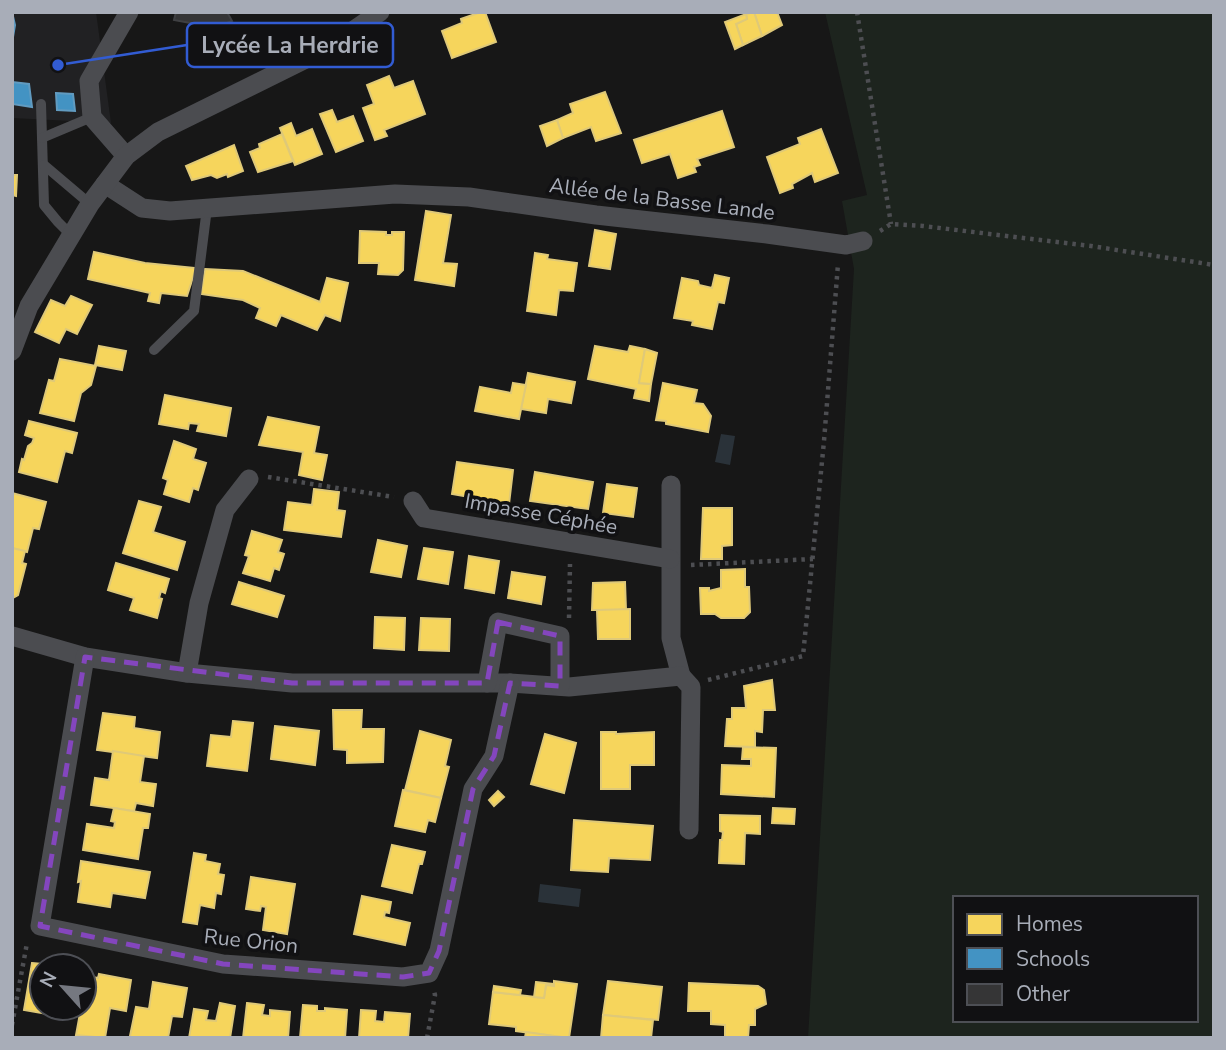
<svg xmlns="http://www.w3.org/2000/svg" width="1226" height="1050" viewBox="0 0 1226 1050" font-family="'Nunito Sans',sans-serif">
  <style>
    .built { fill: #212123 }
    .green { fill: #1d241e; fill-rule: evenodd }
    .water { fill: #2a3239 }
    .homes { fill: #f6d55c; stroke: #dfc978; stroke-width: 2 }
    .schools { fill: #4393c3; stroke: #619bc0; stroke-width: 2 }
    .building { fill: #353536; stroke: #3f4043; stroke-width: 2 }
    .lines { fill: none; stroke-linecap: round; stroke-linejoin: round }
    .path { stroke: #4d4e52; stroke-width: 4.5; stroke-dasharray: 3.5 5; stroke-linecap: butt }
    .lane { stroke: #4b4c50; stroke-width: 10 }
    .street { stroke: #4b4c50; stroke-width: 19 }
    .marked { fill: none; stroke: #8446be; stroke-width: 5; stroke-dasharray: 14 9; stroke-linejoin: round }
    .labels { text-anchor: middle; stroke-width: 7; stroke-linejoin: round; paint-order: stroke }
    .street-label { font-size: 21px; fill: #a8adb8; stroke: #111113 }
    .leader { fill: none; stroke: #325cd3; stroke-width: 2.5 }
    .callout-dot { fill: #325cd3; stroke: #111113; stroke-width: 2.5 }
    .callout { fill: #111113; stroke: #325cd3; stroke-width: 2.5 }
    .callout-label { font-size: 23px; text-anchor: middle; font-weight: bold; fill: #a8adb8 }
  </style>
  <rect width="100%" height="100%" fill="#171717"/>
  <polygon class="built" points="12,12 96,12 111,123 12,118"/>
  <path class="green" d="M825,12H1214V1038H808L854,269L842,201L867,195ZM955,898H1196V1020H955Z"/>
  <g class="water">
    <polygon points="721,434 735,436 730,465 715,462"/>
    <polygon points="540,884 581,889 579,907 538,902"/>
  </g>
  <g class="homes">
    <polygon points="481,12 485,12 496,42 452,58 442,31 462,23 461,19"/>
    <polygon points="754,12 777,12 782,25 762,36"/>
    <polygon points="754,12 762,36 743,45 736,24 747,19 746,14"/>
    <polygon points="746,14 747,19 736,24 743,45 735,49 725,22"/>
    <polygon points="389,76 394,88 413,81 425,114 384,130 387,136 375,140 363,108 374,104 367,85"/>
    <polygon points="605,92 621,133 596,141 591,127 563,138 557,120 573,113 570,104"/>
    <polygon points="332,110 337,122 353,116 363,141 336,152 320,114"/>
    <polygon points="722,111 734,147 697,159 700,165 694,167 696,172 678,178 670,154 642,163 634,140"/>
    <polygon points="557,120 563,138 547,146 540,126"/>
    <polygon points="291,123 296,136 312,129 322,154 295,165 280,128"/>
    <polygon points="821,129 838,173 815,182 812,173 792,184 793,188 780,193 767,157 800,144 798,138"/>
    <polygon points="282,134 293,161 258,172 250,152 260,148 259,144"/>
    <polygon points="234,145 243,171 228,177 227,174 217,178 211,175 192,180 186,166"/>
    <polygon points="12,175 17,175 16,196 12,195"/>
    <polygon points="426,211 451,215 443,263 457,264 454,286 415,280"/>
    <polygon points="595,230 616,234 610,269 589,266"/>
    <polygon points="360,231 386,232 386,235 392,235 392,232 404,232 403,270 398,275 378,274 379,263 359,263"/>
    <polygon points="94,252 145,263 196,268 187,296 161,293 159,303 148,301 150,293 88,279"/>
    <polygon points="535,253 548,255 547,259 577,263 573,291 559,290 556,315 527,311"/>
    <polygon points="205,269 243,271 320,302 327,278 348,283 340,321 325,315 317,330 281,315 276,326 256,318 260,308 243,300 201,294"/>
    <polygon points="715,275 729,278 724,303 718,302 712,329 692,325 693,321 674,318 682,278 698,281 699,285 712,288"/>
    <polygon points="71,296 92,305 77,334 66,329 59,343 35,332 51,300 65,306"/>
    <polygon points="99,346 126,351 122,370 95,365"/>
    <polygon points="595,346 628,352 630,346 645,349 639,383 651,384 649,401 634,398 636,389 588,379"/>
    <polygon points="645,349 657,353 651,384 639,383"/>
    <polygon points="60,359 96,366 91,385 81,393 74,421 40,413 49,380 54,381"/>
    <polygon points="528,373 575,382 571,403 548,399 546,413 521,409"/>
    <polygon points="513,383 526,385 519,419 475,411 480,387 511,393"/>
    <polygon points="663,383 697,390 694,403 703,404 711,416 708,432 666,424 666,421 656,420"/>
    <polygon points="165,395 231,408 226,436 197,431 199,424 189,423 188,429 159,424"/>
    <polygon points="268,417 319,427 314,453 327,455 322,480 299,475 303,452 259,445"/>
    <polygon points="29,421 77,433 72,453 65,451 57,482 19,472 22,459 24,460 28,446 32,443 34,438 25,435"/>
    <polygon points="174,441 196,449 193,459 206,463 198,490 193,488 189,502 164,494 168,480 163,478"/>
    <polygon points="457,462 513,470 509,504 452,494"/>
    <polygon points="535,472 593,482 588,509 530,501"/>
    <polygon points="607,484 637,488 633,517 603,513"/>
    <polygon points="314,489 339,492 337,510 345,511 341,537 284,530 288,502 312,505"/>
    <polygon points="12,493 46,502 39,529 33,528 27,552 12,548"/>
    <polygon points="139,501 161,507 153,532 185,542 177,570 123,553"/>
    <polygon points="703,508 732,508 732,545 722,546 722,559 701,559"/>
    <polygon points="252,531 282,540 278,552 284,554 279,570 274,568 270,581 243,573 249,556 245,555"/>
    <polygon points="378,540 407,546 401,577 371,572"/>
    <polygon points="12,548 25,551 22,563 26,564 18,595 13,598 12,603"/>
    <polygon points="424,548 453,552 448,584 418,579"/>
    <polygon points="469,556 499,561 494,593 465,588"/>
    <polygon points="116,563 169,579 165,593 161,591 159,598 162,599 157,618 130,610 134,598 108,590"/>
    <polygon points="745,569 745,587 749,587 750,612 744,618 721,618 715,614 701,614 700,588 709,588 709,591 721,588 721,570"/>
    <polygon points="512,572 545,577 541,604 508,598"/>
    <polygon points="239,582 284,596 277,617 232,604"/>
    <polygon points="625,582 626,610 592,610 593,583"/>
    <polygon points="630,609 630,639 598,639 597,610"/>
    <polygon points="375,617 405,618 404,650 374,648"/>
    <polygon points="421,618 450,619 449,651 419,650"/>
    <polygon points="772,680 775,710 763,710 762,732 755,731 755,747 725,746 727,719 732,719 732,708 746,708 744,686"/>
    <polygon points="333,710 362,710 361,729 384,729 383,762 347,763 347,750 334,749"/>
    <polygon points="103,713 135,717 134,728 160,732 157,758 97,750"/>
    <polygon points="233,721 253,723 247,771 207,766 211,735 231,737"/>
    <polygon points="275,726 319,731 315,765 271,759"/>
    <polygon points="420,731 451,740 445,766 449,767 441,798 405,790"/>
    <polygon points="601,732 616,732 616,734 654,732 654,765 630,765 630,789 601,789"/>
    <polygon points="545,734 576,743 564,793 531,784"/>
    <polygon points="743,747 776,748 774,797 721,794 722,765 751,766 751,759 742,759"/>
    <polygon points="113,751 144,756 140,782 156,784 153,806 136,803 134,811 91,805 95,778 109,780"/>
    <polygon points="403,790 441,798 435,822 428,820 425,832 395,826"/>
    <polygon points="498,791 504,797 494,806 489,800"/>
    <polygon points="114,808 150,814 148,828 143,828 138,859 83,850 87,824 114,828 115,822 111,821"/>
    <polygon points="773,808 795,809 794,824 772,823"/>
    <polygon points="720,815 760,816 760,834 745,833 744,864 719,863 720,840 722,840 723,832 720,831"/>
    <polygon points="574,820 653,826 650,860 609,858 608,872 571,870"/>
    <polygon points="392,845 425,852 422,864 419,864 412,893 382,886"/>
    <polygon points="194,853 206,855 205,861 220,864 218,874 224,875 221,894 216,893 214,908 200,905 197,924 183,922"/>
    <polygon points="81,861 150,872 145,898 112,893 110,907 78,902 81,881 78,882"/>
    <polygon points="251,877 295,884 287,934 263,930 266,907 261,906 260,911 246,909"/>
    <polygon points="362,896 391,902 389,913 385,912 384,917 410,923 405,945 354,934"/>
    <polygon points="32,963 42,964 42,1008 50,1008 48,1014 24,1010"/>
    <polygon points="99,974 131,980 126,1011 110,1008 105,1038 76,1035 81,1008 84,1008 86,976 98,978"/>
    <polygon points="554,981 577,984 569,1038 516,1031 516,1027 489,1024 493,992 544,998 546,985 554,986"/>
    <polygon points="608,981 662,987 658,1020 603,1015"/>
    <polygon points="153,982 187,988 182,1017 172,1016 168,1038 132,1038 130,1036 136,1007 149,1009"/>
    <polygon points="536,982 554,984 546,985 544,998 534,997"/>
    <polygon points="689,983 758,986 764,990 766,1004 755,1009 755,1025 749,1025 748,1038 725,1038 725,1025 711,1024 711,1011 688,1011"/>
    <polygon points="494,986 521,990 520,995 493,992"/>
    <polygon points="220,1003 235,1006 230,1038 189,1038 194,1009 208,1011 206,1020 216,1021"/>
    <polygon points="247,1003 264,1005 262,1015 270,1016 270,1010 290,1012 288,1038 243,1038"/>
    <polygon points="303,1005 317,1006 317,1011 325,1011 325,1008 347,1010 345,1038 300,1038"/>
    <polygon points="361,1010 376,1011 375,1021 384,1022 385,1012 410,1014 408,1038 359,1038"/>
    <polygon points="603,1015 653,1020 651,1038 601,1038"/>
    <polygon points="526,1032 568,1038 525,1037"/>
  </g>
  <g class="schools">
    <polygon points="12,12 15,25 12,43"/>
    <polygon points="12,82 29,84 32,107 12,104"/>
    <polygon points="56,93 73,94 75,111 57,110"/>
  </g>
  <polygon class="building" points="176,12 227,12 232,21 206,31 201,25 174,20"/>
  <g class="lines">
    <g class="path">
      <polyline points="857,12 891,224"/>
      <polyline points="880,231 891,224 923,226 1091,246 1214,265"/>
      <polyline points="268,477 394,497"/>
      <polyline points="691,565 813,559"/>
      <polyline points="569,618 570,564"/>
      <polyline points="708,680 803,656 824,441 838,264"/>
      <polyline points="12,1025 27,943"/>
      <polyline points="427,1038 435,995 434,991"/>
    </g>
    <g class="lane">
      <polyline points="41,104 44,205 58,222 71,235"/>
      <polyline points="42,138 92,117"/>
      <polyline points="44,165 90,204"/>
      <polyline points="154,350 194,311 207,208"/>
    </g>
    <g class="street">
      <polyline points="126,156 92,117 89,81 129,12"/>
      <polyline points="105,184 142,208 170,211 395,194 469,197 596,215 767,234 846,245 863,241"/>
      <polyline points="12,351 29,306 90,204 126,156 158,132 328,48 380,12"/>
      <polyline points="671,485 671,638 681,676"/>
      <polyline points="413,501 424,518 670,559"/>
      <polyline points="12,636 85,657 187,673 292,683 510,683 569,687 681,676 691,687 689,830"/>
      <polyline points="85,657 40,926 223,964 403,977 429,973 439,951 473,789 494,756 510,683"/>
      <polyline points="187,673 199,603 225,510 249,479"/>
      <polyline points="487,683 498,622 560,636 560,686"/>
    </g>
  </g>
  <path class="marked" d="M498,622L560,636V686L510,683L494,756L473,789L439,951L429,973L403,977L223,964L40,926L85,657L292,683H487Z"/>
  <g class="labels">
    <g class="street-label">
      <text transform="translate(662 199) rotate(7)" y="7">Allée de la Basse Lande</text>
      <text transform="translate(541 514) rotate(10)" y="7">Impasse Céphée</text>
      <text transform="translate(251 941) rotate(6)" y="7">Rue Orion</text>
    </g>
  </g>
  <path class="leader" d="M58 65L187 45"/>
  <circle class="callout-dot" cx="58" cy="65" r="7"/>
  <rect class="callout" x="187" y="23" width="206" height="44" rx="7"/>
  <g class="callout-label">
    <text x="290" y="53">Lycée La Herdrie</text>
  </g>
  <rect width="1226" height="1050" fill="none" stroke="#a8adb8" stroke-width="28"/>
  <rect x="953" y="896" width="245" height="126" fill="#111113" stroke="#4d4f55" stroke-width="2"/>
  <rect x="967" y="914" width="35" height="21" fill="#f6d55c" stroke="#4d4f55" stroke-width="2"/>
  <text x="1016" y="931" font-size="21" fill="#a8adb8">Homes</text>
  <rect x="967" y="948" width="35" height="21" fill="#4393c3" stroke="#4d4f55" stroke-width="2"/>
  <text x="1016" y="966" font-size="21" fill="#a8adb8">Schools</text>
  <rect x="967" y="984" width="35" height="21" fill="#353536" stroke="#4d4f55" stroke-width="2"/>
  <text x="1016" y="1001" font-size="21" fill="#a8adb8">Other</text>
  <g transform="translate(63 987) rotate(297)"><circle r="33" fill="#111113" stroke="#4d4f55" stroke-width="2"/>
  <path d="M0-5L12 26L0 18L-12 26Z" fill="#757880"/>
  <text y="-10" font-size="19" font-weight="bold" text-anchor="middle" fill="#a8adb8">N</text>
  </g>
</svg>
